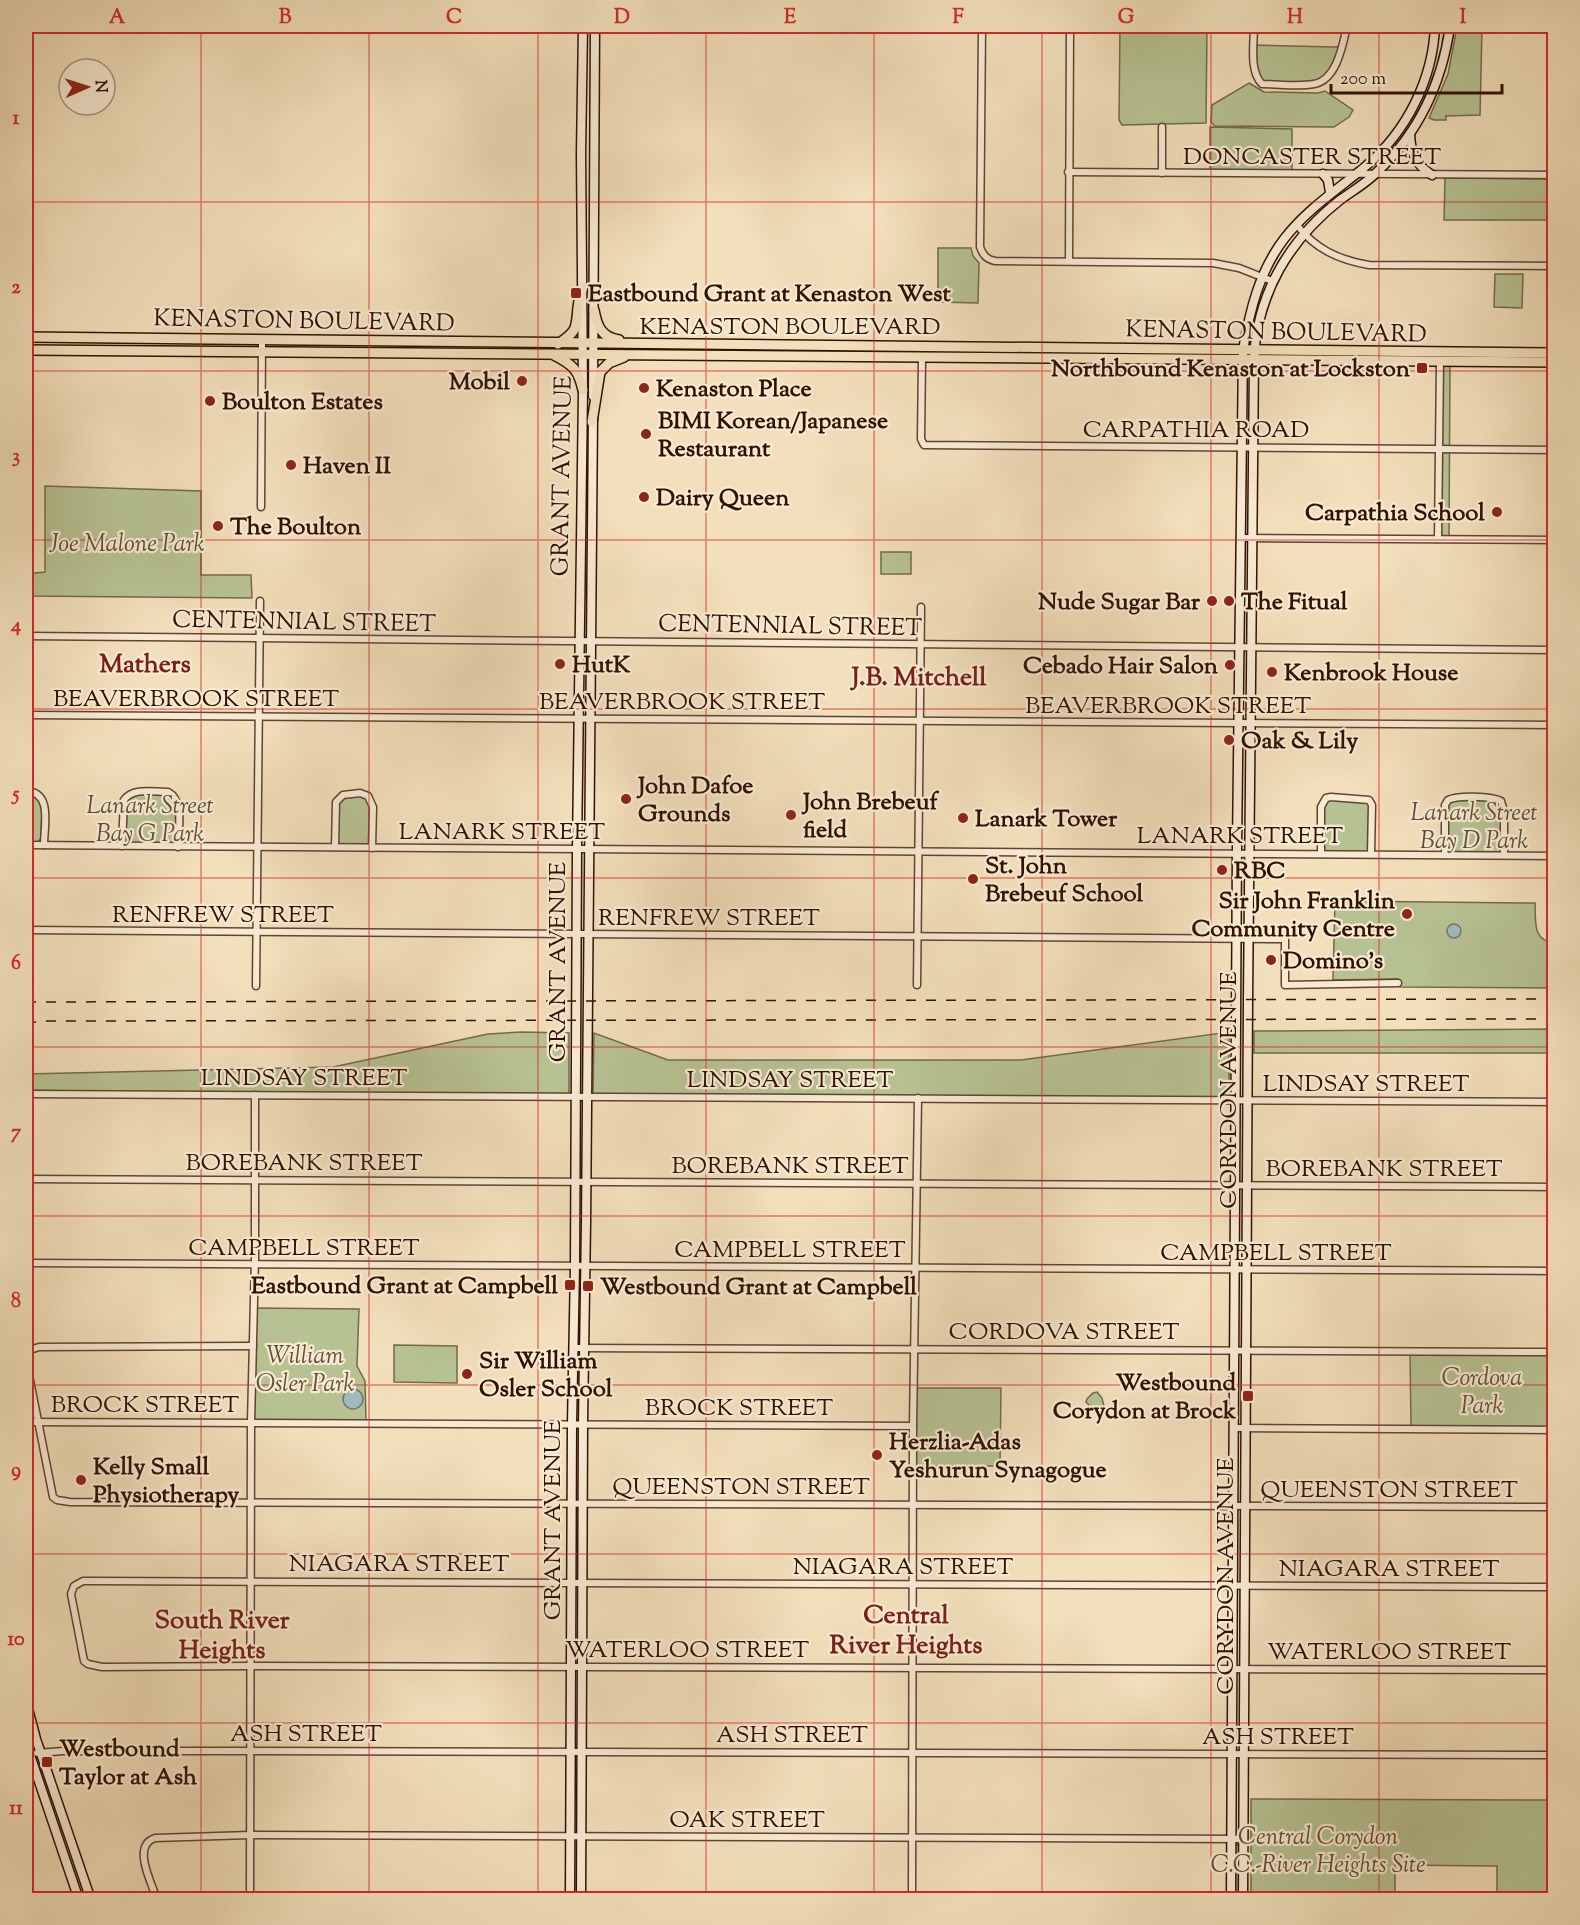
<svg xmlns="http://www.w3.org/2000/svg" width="1580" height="1925" viewBox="0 0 1580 1925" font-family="'Sorts Mill Goudy',serif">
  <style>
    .green { fill: #b7c293; stroke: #746a4a; stroke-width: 1.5 }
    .water { fill: #9fbaba; stroke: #737670; stroke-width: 1.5 }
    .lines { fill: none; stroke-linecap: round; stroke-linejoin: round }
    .street-casing { stroke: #614430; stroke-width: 9 }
    .secondary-casing { stroke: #311101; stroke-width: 11 }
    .primary-casing { stroke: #311101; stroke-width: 12 }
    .street { stroke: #f7ead3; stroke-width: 6 }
    .secondary { stroke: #f7ead3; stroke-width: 8 }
    .primary { stroke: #f2dfbb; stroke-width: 9 }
    .rail { stroke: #311101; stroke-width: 1.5; stroke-dasharray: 10 10; stroke-linecap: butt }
    .grid { fill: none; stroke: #d62828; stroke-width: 1.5; stroke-opacity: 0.55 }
    .poi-dot { fill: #8f2418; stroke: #f7ead3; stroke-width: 2 }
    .labels { text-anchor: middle; stroke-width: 4.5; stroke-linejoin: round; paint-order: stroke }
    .street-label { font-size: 24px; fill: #311101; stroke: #f7ead3 }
    .poi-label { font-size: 24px; font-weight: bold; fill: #311101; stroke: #f7ead3; text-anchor: start }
    .park-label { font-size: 24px; font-style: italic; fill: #604f34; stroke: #f7ead3 }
    .neighbourhood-label { font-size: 26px; font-weight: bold; fill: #7a1f14; stroke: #f7ead3 }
    .neatline { fill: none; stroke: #d62828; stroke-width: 2 }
    .grid-label { font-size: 20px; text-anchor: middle; font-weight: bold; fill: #d62828 }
  </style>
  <rect width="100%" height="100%" fill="#f2dfbb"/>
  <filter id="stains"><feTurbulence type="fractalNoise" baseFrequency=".00333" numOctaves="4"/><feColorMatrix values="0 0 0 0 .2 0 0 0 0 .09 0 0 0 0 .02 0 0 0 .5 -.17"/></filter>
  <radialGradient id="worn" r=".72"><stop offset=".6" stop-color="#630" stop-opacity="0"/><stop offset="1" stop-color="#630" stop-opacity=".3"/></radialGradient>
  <g class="green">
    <polygon points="1120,26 1207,26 1206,123 1122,125 1119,120"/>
    <polygon points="1457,27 1482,28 1480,115 1446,116 1446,120 1434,120 1429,118 1448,74"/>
    <polygon points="1254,45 1335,47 1342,46 1331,71 1315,84 1262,84 1256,78"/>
    <polygon points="1249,83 1264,92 1318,93 1325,91 1353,110 1349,117 1334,127 1215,126 1211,122 1212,105"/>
    <polygon points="1210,127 1292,129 1292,174 1210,173"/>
    <polygon points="1445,178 1554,179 1554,220 1444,220"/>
    <polygon points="938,248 971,248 973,256 979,263 978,303 938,302"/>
    <polygon points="1495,274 1523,274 1522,308 1494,307"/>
    <polygon points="1440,361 1450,361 1449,539 1438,539"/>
    <polygon points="45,486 201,491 201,575 251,575 252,598 26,596 26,574 45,572"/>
    <rect x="881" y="552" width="30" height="22"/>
    <polygon points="168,792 176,799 178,847 122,846 127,795"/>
    <polygon points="360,793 370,799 372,848 335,847 336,802 343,795"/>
    <polygon points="26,794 38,797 42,804 41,838 38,842 26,842"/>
    <polygon points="1326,798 1369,800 1371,854 1321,854 1321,807"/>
    <polygon points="1452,798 1501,801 1504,855 1445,855 1445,810"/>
    <path d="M1335,901L1535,903C1536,922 1532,940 1554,943V988L1400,987L1398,979L1333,980Z"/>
    <polygon points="1554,1029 1554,1053 1254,1053 1254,1031"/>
    <polygon points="521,1032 569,1033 569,1096 255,1095 26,1090 26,1074 333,1067 488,1034"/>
    <polygon points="1229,1032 1229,1099 593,1096 594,1033 668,1060 1021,1060"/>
    <polygon points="254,1308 359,1309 357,1366 365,1381 366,1423 251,1423"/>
    <polygon points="394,1345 457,1346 457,1383 394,1382"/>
    <polygon points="1410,1352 1554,1352 1554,1430 1411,1429"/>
    <polygon points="913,1388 1001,1388 1000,1466 913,1466"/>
    <polygon points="1097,1392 1102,1398 1104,1406 1099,1411 1094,1410 1086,1402 1087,1399 1093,1393"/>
    <polygon points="1251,1799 1554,1800 1554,1899 1497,1899 1497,1866 1395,1865 1395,1899 1251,1899"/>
    <polygon points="1237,1844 1239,1847 1239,1899 1235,1900 1235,1845"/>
  </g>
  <g class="water">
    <circle cx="1454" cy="931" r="7"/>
    <circle cx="353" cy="1399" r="10"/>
  </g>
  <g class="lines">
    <defs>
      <g id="street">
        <path d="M982,26L980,247C983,255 986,259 995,261L1213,263L1239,268L1272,281"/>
        <path d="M1254,26C1254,44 1249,71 1262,84C1279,84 1298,87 1314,84C1337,80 1343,44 1347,26"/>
        <polyline points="1068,172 1554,175"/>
        <polyline points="1162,173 1162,127"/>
        <path d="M1297,225C1315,249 1339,260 1369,265L1554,266"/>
        <polyline points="1069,261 1070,26"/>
        <polyline points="922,359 921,439 924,445 1554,450"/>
        <polyline points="261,507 262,339"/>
        <polyline points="1240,538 1554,540"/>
        <polyline points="1438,539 1440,361"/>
        <polyline points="26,636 1554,650"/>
        <polyline points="26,715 1554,725"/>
        <path d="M26,791C53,792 44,826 44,845"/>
        <polyline points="26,845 1554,856"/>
        <path d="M122,846L124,800C133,787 153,792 168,792C185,801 178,831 178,847"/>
        <polyline points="335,847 336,802 343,795 360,793 368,796 373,807 372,848"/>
        <polyline points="1321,854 1321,807 1326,798 1331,797 1369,800 1372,805 1371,854"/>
        <path d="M1445,855V805L1448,800C1457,795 1492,796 1501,801L1504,811V855"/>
        <polyline points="26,930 1285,939 1285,985 1398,983"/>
        <polyline points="917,985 921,607"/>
        <polyline points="256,986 260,601"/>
        <polyline points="26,1094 1554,1102"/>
        <polyline points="26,1179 1554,1187"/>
        <polyline points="26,1263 1554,1271"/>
        <polyline points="253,1346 39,1347 27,1351 27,1365 53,1497 57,1500 70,1502 1554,1507"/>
        <polyline points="573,1348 1554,1352"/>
        <polyline points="26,1422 913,1426"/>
        <polyline points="1233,1428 1554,1430"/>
        <polyline points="1554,1587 91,1581 83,1581 74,1586 71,1594 84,1661 88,1664 102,1667 251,1666 1554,1670"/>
        <polyline points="37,1753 63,1751 242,1751 1554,1755"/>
        <path d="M157,1900C152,1883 131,1846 155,1838L250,1835L1243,1839"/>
        <polyline points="250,1900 251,1423 255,1258 255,1095"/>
        <polyline points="912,1900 913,1426 918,1098"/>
      </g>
      <g id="secondary">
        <path d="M1410,134C1411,154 1415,164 1432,175"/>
        <polyline points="1323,174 1328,180 1330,192"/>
        <polyline points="593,396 595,26"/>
        <polyline points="26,1701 36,1739 91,1900"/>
        <polyline points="26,1743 79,1900"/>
        <polyline points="570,1900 572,1424 575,1266 577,849 583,390 581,154 583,26"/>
        <polyline points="581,1900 583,1424 586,1223 593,415"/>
        <path d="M1231,1900L1237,846L1243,350C1250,310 1259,272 1284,239C1307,209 1337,190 1366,166C1407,131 1433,79 1435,26"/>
        <path d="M1243,1900L1248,1000L1254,359C1257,294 1289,240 1340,200C1352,191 1365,184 1376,173C1419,133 1442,83 1450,26"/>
      </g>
      <g id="primary">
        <path d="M594,310C597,326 601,337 619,340"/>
        <polyline points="26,337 1554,353"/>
        <path d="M558,344C578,331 576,328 578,307C579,300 581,293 583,287"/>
        <polyline points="26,350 1554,362"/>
        <path d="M554,355C573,365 578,369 583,390"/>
        <polyline points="592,422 600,372 609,363 624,357"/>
      </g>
    </defs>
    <use href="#street" class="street-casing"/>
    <use href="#secondary" class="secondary-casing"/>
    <use href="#primary" class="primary-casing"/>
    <use href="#street" class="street"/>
    <use href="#secondary" class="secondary"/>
    <use href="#primary" class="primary"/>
    <g class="rail">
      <polyline points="26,1002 1554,999"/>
      <polyline points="26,1023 48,1021 1554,1019"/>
    </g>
  </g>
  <path class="grid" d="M201,26V1900M369,26V1900M538,26V1900M706,26V1900M874,26V1900M1042,26V1900M1211,26V1900M1379,26V1900M26,202H1554M26,371H1554M26,540H1554M26,709H1554M26,878H1554M26,1047H1554M26,1216H1554M26,1385H1554M26,1554H1554M26,1723H1554"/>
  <g class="poi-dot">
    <rect x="570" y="287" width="12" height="12" rx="3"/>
    <rect x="1416" y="362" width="12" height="12" rx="3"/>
    <circle cx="522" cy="381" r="6"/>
    <circle cx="644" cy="388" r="6"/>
    <circle cx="210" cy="401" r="6"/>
    <circle cx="646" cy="434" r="6"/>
    <circle cx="291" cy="465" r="6"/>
    <circle cx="644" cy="497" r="6"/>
    <circle cx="1497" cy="512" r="6"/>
    <circle cx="218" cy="526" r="6"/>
    <circle cx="1212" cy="601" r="6"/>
    <circle cx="1229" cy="601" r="6"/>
    <circle cx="560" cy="664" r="6"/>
    <circle cx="1230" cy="665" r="6"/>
    <circle cx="1272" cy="672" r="6"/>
    <circle cx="1229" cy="740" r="6"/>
    <circle cx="626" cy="799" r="6"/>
    <circle cx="791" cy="815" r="6"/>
    <circle cx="963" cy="818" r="6"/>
    <circle cx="1222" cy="870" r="6"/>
    <circle cx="973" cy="879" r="6"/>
    <circle cx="1407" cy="914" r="6"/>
    <circle cx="1271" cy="960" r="6"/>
    <rect x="564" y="1279" width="12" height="12" rx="3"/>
    <rect x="582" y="1280" width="12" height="12" rx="3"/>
    <circle cx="467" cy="1374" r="6"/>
    <rect x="1242" y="1390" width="12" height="12" rx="3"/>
    <circle cx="877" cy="1455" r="6"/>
    <circle cx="81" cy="1480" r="6"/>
    <rect x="41" y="1756" width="12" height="12" rx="3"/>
  </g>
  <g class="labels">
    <g class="street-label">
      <text x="1312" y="164">DONCASTER STREET</text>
      <text transform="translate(304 320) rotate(1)" y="8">KENASTON BOULEVARD</text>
      <text x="790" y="334">KENASTON BOULEVARD</text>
      <text transform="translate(1276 331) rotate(1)" y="8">KENASTON BOULEVARD</text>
      <text x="1196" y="437">CARPATHIA ROAD</text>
      <text transform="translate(561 476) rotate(-89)" y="8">GRANT AVENUE</text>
      <text transform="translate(304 621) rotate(1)" y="8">CENTENNIAL STREET</text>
      <text transform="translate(790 625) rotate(1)" y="8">CENTENNIAL STREET</text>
      <text x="196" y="706">BEAVERBROOK STREET</text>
      <text x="682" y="709">BEAVERBROOK STREET</text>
      <text x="1168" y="713">BEAVERBROOK STREET</text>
      <text x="502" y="839">LANARK STREET</text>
      <text x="1240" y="843">LANARK STREET</text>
      <text x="223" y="922">RENFREW STREET</text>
      <text x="709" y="925">RENFREW STREET</text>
      <text transform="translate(557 962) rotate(-90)" y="8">GRANT AVENUE</text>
      <text x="304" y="1085">LINDSAY STREET</text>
      <text x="790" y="1087">LINDSAY STREET</text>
      <text x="1366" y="1091">LINDSAY STREET</text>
      <text transform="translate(1228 1090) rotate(-90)" y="8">CORYDON AVENUE</text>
      <text x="304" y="1170">BOREBANK STREET</text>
      <text x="790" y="1173">BOREBANK STREET</text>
      <text x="1384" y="1176">BOREBANK STREET</text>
      <text x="304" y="1255">CAMPBELL STREET</text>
      <text x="790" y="1257">CAMPBELL STREET</text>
      <text x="1276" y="1260">CAMPBELL STREET</text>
      <text x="1064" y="1339">CORDOVA STREET</text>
      <text x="145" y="1412">BROCK STREET</text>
      <text x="739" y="1415">BROCK STREET</text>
      <text x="741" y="1494">QUEENSTON STREET</text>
      <text x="1389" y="1497">QUEENSTON STREET</text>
      <text transform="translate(552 1520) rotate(-90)" y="8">GRANT AVENUE</text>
      <text x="399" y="1571">NIAGARA STREET</text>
      <text x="903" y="1574">NIAGARA STREET</text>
      <text x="1389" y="1576">NIAGARA STREET</text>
      <text transform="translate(1225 1576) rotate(-90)" y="8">CORYDON AVENUE</text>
      <text x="687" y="1657">WATERLOO STREET</text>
      <text x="1389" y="1659">WATERLOO STREET</text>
      <text x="306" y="1741">ASH STREET</text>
      <text x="792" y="1742">ASH STREET</text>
      <text x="1278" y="1744">ASH STREET</text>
      <text x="747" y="1827">OAK STREET</text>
    </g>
    <g class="poi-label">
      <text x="588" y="301">Eastbound Grant at Kenaston West</text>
      <text x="1410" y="376" text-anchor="end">Northbound Kenaston at Lockston</text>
      <text x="510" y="389" text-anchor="end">Mobil</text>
      <text x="656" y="396">Kenaston Place</text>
      <text x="222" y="409">Boulton Estates</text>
      <text x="658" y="428">BIMI Korean/Japanese<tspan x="658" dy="28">Restaurant</tspan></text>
      <text x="303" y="473">Haven II</text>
      <text x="656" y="505">Dairy Queen</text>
      <text x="1485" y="520" text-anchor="end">Carpathia School</text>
      <text x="230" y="534">The Boulton</text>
      <text x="1200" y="609" text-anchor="end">Nude Sugar Bar</text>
      <text x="1241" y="609">The Fitual</text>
      <text x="572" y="672">HutK</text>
      <text x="1218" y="673" text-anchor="end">Cebado Hair Salon</text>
      <text x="1284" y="680">Kenbrook House</text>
      <text x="1241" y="748">Oak &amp; Lily</text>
      <text x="638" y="793">John Dafoe<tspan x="638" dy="28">Grounds</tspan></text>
      <text x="803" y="809">John Brebeuf<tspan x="803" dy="28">field</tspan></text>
      <text x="975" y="826">Lanark Tower</text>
      <text x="985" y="873">St. John<tspan x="985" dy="28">Brebeuf School</tspan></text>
      <text x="1234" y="878">RBC</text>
      <text x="1395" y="908" text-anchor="end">Sir John Franklin<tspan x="1395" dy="28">Community Centre</tspan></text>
      <text x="1283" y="968">Domino's</text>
      <text x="558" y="1293" text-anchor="end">Eastbound Grant at Campbell</text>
      <text x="600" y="1294">Westbound Grant at Campbell</text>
      <text x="479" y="1368">Sir William<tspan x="479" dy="28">Osler School</tspan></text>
      <text x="1236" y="1390" text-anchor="end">Westbound<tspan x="1236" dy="28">Corydon at Brock</tspan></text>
      <text x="889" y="1449">Herzlia-Adas<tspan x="889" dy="28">Yeshurun Synagogue</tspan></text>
      <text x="93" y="1474">Kelly Small<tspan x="93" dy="28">Physiotherapy</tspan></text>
      <text x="59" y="1756">Westbound<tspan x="59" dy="28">Taylor at Ash</tspan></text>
    </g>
    <g class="park-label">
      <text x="127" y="551">Joe Malone Park</text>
      <text x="150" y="813">Lanark Street<tspan x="150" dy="28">Bay G Park</tspan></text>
      <text x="1474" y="820">Lanark Street<tspan x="1474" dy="28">Bay D Park</tspan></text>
      <text x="305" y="1363">William<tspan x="305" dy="28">Osler Park</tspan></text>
      <text x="1482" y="1385">Cordova<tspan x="1482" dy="28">Park</tspan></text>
      <text x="1318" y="1844">Central Corydon<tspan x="1318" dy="28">C.C.-River Heights Site</tspan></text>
    </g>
    <g class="neighbourhood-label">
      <text x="145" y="672">Mathers</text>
      <text x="919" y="685">J.B. Mitchell</text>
      <text x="906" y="1623">Central<tspan x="906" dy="30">River Heights</tspan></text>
      <text x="222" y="1628">South River<tspan x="222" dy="30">Heights</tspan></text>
    </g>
  </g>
  <rect width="1580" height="1925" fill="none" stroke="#f2dfbb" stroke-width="66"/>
  <g transform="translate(87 87) rotate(87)"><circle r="28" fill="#f7ead3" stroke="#a8937f" stroke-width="1.5"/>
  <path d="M0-4.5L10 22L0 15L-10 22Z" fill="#8f2418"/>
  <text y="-9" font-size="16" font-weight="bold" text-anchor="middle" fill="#311101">N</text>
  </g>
  <path d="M1331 84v9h171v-9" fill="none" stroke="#311101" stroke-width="3"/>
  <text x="1340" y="84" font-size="18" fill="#311101" stroke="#f7ead3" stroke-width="4.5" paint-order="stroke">200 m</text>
  <rect x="33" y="33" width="1514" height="1859" class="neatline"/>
  <g class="grid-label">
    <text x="117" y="23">A</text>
    <text x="285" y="23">B</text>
    <text x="454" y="23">C</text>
    <text x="622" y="23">D</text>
    <text x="790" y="23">E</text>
    <text x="958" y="23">F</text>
    <text x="1126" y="23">G</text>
    <text x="1295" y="23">H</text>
    <text x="1463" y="23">I</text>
    <text x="16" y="124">1</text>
    <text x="16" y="293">2</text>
    <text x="16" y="462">3</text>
    <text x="16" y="631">4</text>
    <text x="16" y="800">5</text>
    <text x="16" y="969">6</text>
    <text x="16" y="1138">7</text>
    <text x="16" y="1307">8</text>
    <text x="16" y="1476">9</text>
    <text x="16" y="1645">10</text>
    <text x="16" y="1814">11</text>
  </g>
  <rect width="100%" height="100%" filter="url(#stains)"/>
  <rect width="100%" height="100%" fill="url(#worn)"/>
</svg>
